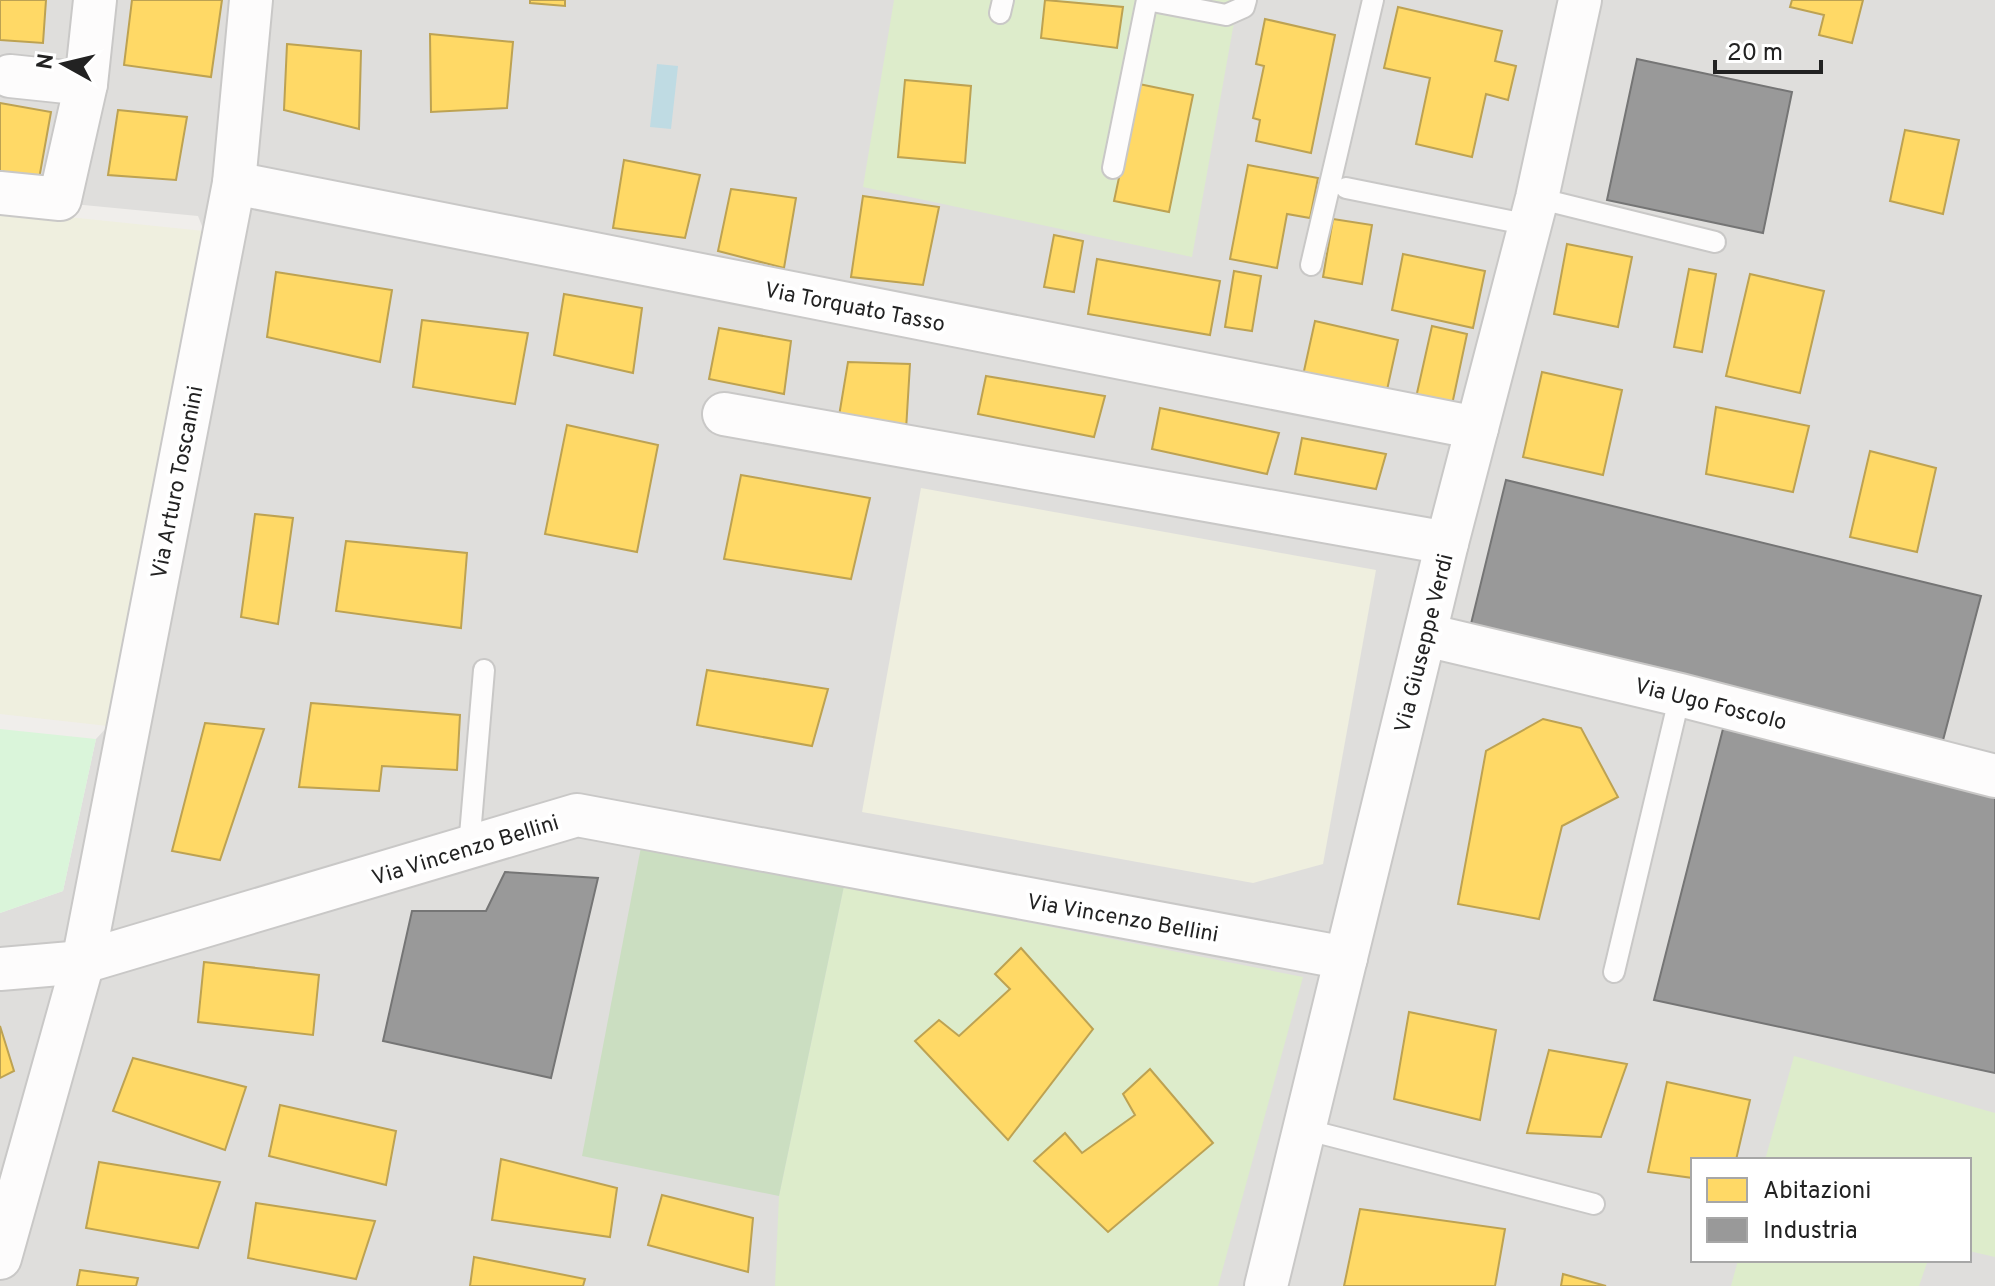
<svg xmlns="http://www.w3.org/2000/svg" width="1995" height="1286" viewBox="0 0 1995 1286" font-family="Overpass,sans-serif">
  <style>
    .residential { fill: #dfdedc; fill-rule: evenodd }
    .farmland { fill: #efefdf }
    .grass { fill: #ddeccb }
    .forest { fill: #cbdec1 }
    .park { fill: #daf5da }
    .water { fill: #bfdbe3 }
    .homes { fill: #ffd966; stroke: #bda252; stroke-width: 2 }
    .industry { fill: #999; stroke: #757575; stroke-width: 2 }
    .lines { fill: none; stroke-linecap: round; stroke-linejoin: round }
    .service-casing { stroke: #c9c8c7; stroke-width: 24 }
    .minor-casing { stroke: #c9c8c7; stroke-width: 46 }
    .service { stroke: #fdfcfc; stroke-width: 20 }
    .minor { stroke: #fdfcfc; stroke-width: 42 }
    .labels { text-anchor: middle; stroke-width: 8; stroke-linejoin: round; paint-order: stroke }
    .street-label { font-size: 22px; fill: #222; stroke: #fff }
  </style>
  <rect width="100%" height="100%" fill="#f0eeeb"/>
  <path class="residential" d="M0,0H1995V1286H0V913L63,891L96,739L108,726L204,231L198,216L0,197ZM1693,1160H1969V1260H1693Z"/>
  <g class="farmland">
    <polygon points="0,210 204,231 108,726 0,714"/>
    <polygon points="921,488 1376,570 1323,864 1253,883 862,812"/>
  </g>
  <g class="grass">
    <polygon points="894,0 1238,0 1192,257 863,187"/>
    <polygon points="844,886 1303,977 1218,1286 775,1286 779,1196"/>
    <polygon points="1794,1056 1995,1113 1995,1257 1969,1251 1969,1160 1765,1160"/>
    <polygon points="1738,1260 1928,1260 1919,1286 1731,1286"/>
  </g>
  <polygon class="forest" points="641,847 844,886 779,1196 582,1156"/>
  <polygon class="park" points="0,729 96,739 63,891 0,913"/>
  <polygon class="water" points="657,64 678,66 671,129 650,127"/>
  <g class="homes">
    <polygon points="0,0 46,0 43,43 0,40"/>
    <polygon points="132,0 222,0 211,77 124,65"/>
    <polygon points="530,0 565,0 565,6 530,3"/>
    <polygon points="1045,0 1123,7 1117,48 1041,38"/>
    <polygon points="1792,0 1863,0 1852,43 1819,35 1824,15 1790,7"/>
    <polygon points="1398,7 1502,31 1495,61 1516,66 1508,100 1486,94 1472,157 1416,144 1430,78 1384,68"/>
    <polygon points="1265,19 1335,35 1311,153 1256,141 1260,120 1253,118 1264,66 1256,64"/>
    <polygon points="430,34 513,42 507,108 431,112"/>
    <polygon points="287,44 361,51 359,129 284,110"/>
    <polygon points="905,80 971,86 965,163 898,157"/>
    <polygon points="1139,84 1193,95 1169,212 1114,201"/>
    <polygon points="0,103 51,112 39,179 0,171"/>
    <polygon points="118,110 187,117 176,180 108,175"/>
    <polygon points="1905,130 1959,140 1943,214 1890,201"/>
    <polygon points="624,160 700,175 685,238 613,228"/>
    <polygon points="1248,165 1318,178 1310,218 1287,214 1277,268 1230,259"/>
    <polygon points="731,189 796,198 784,268 718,251"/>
    <polygon points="863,196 939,207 923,285 851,277"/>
    <polygon points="1333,219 1372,225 1362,284 1323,277"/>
    <polygon points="1054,235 1083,241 1074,292 1044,287"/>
    <polygon points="1567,244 1632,257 1618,327 1554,314"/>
    <polygon points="1403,254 1485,271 1473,328 1392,310"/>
    <polygon points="1097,259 1220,281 1210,335 1088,314"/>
    <polygon points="1689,269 1716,274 1702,352 1674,347"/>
    <polygon points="1234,271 1261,276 1252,331 1225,327"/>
    <polygon points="276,272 392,290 380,362 267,337"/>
    <polygon points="1750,274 1824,291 1800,393 1726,376"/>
    <polygon points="564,294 642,308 633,373 554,355"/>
    <polygon points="422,320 528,333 515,404 413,387"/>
    <polygon points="1315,321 1398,340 1385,399 1302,380"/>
    <polygon points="1432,326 1467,334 1449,419 1413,411"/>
    <polygon points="719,328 791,341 784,394 709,379"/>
    <polygon points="848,362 910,364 906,430 839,416"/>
    <polygon points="1542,372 1622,390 1603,475 1523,457"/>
    <polygon points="986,376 1105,396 1094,437 978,414"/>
    <polygon points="1716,407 1809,426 1793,492 1706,474"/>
    <polygon points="1160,408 1279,433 1267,474 1152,449"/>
    <polygon points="567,425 658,445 637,552 545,534"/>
    <polygon points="1302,438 1386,454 1376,489 1295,474"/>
    <polygon points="1870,451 1936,468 1917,552 1850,537"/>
    <polygon points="741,475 870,498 851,579 724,559"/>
    <polygon points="255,514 293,518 278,624 241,617"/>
    <polygon points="346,541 467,553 461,628 336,611"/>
    <polygon points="707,670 828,689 812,746 697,725"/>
    <polygon points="311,703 460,715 457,770 382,766 379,791 299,787"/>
    <polygon points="1543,719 1581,728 1618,797 1562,826 1539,919 1458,904 1486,751"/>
    <polygon points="205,723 264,729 220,860 172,851"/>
    <polygon points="1021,948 1093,1029 1008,1140 915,1041 939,1020 959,1036 1010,989 995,974"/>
    <polygon points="204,962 319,975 313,1035 198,1022"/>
    <polygon points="1409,1012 1496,1030 1480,1120 1394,1099"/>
    <polygon points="0,1026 14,1071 0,1078"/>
    <polygon points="1549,1050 1627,1064 1601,1137 1527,1133"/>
    <polygon points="133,1058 246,1087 225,1150 113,1111"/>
    <polygon points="1150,1069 1213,1143 1108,1232 1034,1161 1065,1133 1082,1153 1135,1115 1123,1094"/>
    <polygon points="1667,1082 1750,1100 1736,1160 1693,1160 1693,1178 1648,1172"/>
    <polygon points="280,1105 396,1131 386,1185 269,1156"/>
    <polygon points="501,1159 617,1188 610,1237 492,1220"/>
    <polygon points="99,1162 220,1182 198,1248 86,1228"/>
    <polygon points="662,1195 753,1218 748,1272 648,1245"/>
    <polygon points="256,1203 375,1221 356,1279 248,1258"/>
    <polygon points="1360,1209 1505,1229 1495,1286 1344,1286"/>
    <polygon points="474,1257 585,1279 583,1286 470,1286"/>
    <polygon points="80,1270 138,1278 136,1286 77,1286"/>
    <polygon points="1563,1274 1606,1286 1561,1286"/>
  </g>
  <g class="industry">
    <polygon points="1637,59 1792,92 1763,233 1607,200"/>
    <polygon points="1506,480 1981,596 1942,744 1469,632"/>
    <polygon points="1725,721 1995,785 1995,1073 1654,1000"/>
    <polygon points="505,872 598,878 551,1078 383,1041 412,911 486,911"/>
  </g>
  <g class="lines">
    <defs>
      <g id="service">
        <polyline points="1147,0 1226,15 1244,7 1246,0"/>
        <polyline points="1000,13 1003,0"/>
        <polyline points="1113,168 1147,0"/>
        <polyline points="1346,188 1530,225"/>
        <polyline points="1537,198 1715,242"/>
        <polyline points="1311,265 1373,0"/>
        <polyline points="469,847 484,670"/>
        <polyline points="1614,972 1680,695"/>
        <polyline points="1304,1129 1594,1204"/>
      </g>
      <g id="minor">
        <polyline points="10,76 86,84 95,0"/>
        <polyline points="234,183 1477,428"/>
        <polyline points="0,193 60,199 86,84"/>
        <polyline points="724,414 1447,543"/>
        <polyline points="1426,635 1680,695 1995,776"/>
        <polyline points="0,969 83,962 577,815 1346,958"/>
        <polyline points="0,1258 83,962 234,183 251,0"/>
        <polyline points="1266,1286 1447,543 1537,198 1580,0"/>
      </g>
    </defs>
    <use href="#service" class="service-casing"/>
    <use href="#minor" class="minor-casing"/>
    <use href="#service" class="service"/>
    <use href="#minor" class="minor"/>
  </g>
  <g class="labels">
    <g class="street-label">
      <text transform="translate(855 306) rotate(11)" y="8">Via Torquato Tasso</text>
      <text transform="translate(176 482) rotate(-79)" y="8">Via Arturo Toscanini</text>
      <text transform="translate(1423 643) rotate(-76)" y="8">Via Giuseppe Verdi</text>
      <text transform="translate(1711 703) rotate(14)" y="8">Via Ugo Foscolo</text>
      <text transform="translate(465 849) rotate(-17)" y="8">Via Vincenzo Bellini</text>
      <text transform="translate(1123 917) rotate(10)" y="8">Via Vincenzo Bellini</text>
    </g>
  </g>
  <rect x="1691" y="1158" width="280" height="104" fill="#ffffff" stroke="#a7a7a7" stroke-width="2"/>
  <rect x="1707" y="1178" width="40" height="24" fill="#ffd966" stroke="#a7a7a7" stroke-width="2"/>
  <text x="1763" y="1198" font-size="24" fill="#222222">Abitazioni</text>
  <rect x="1707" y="1218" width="40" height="24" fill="#999999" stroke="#a7a7a7" stroke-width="2"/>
  <text x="1763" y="1238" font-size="24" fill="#222222">Industria</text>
  <g transform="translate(64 64) rotate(278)" stroke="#ffffff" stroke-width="6" paint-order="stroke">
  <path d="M0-6L14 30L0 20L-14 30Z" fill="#222222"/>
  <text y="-12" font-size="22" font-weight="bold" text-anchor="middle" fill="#222222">N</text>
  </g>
  <path d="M1715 60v12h106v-12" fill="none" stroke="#222222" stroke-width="4"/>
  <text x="1727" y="60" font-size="24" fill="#222222" stroke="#ffffff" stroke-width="6" paint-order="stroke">20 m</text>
</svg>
